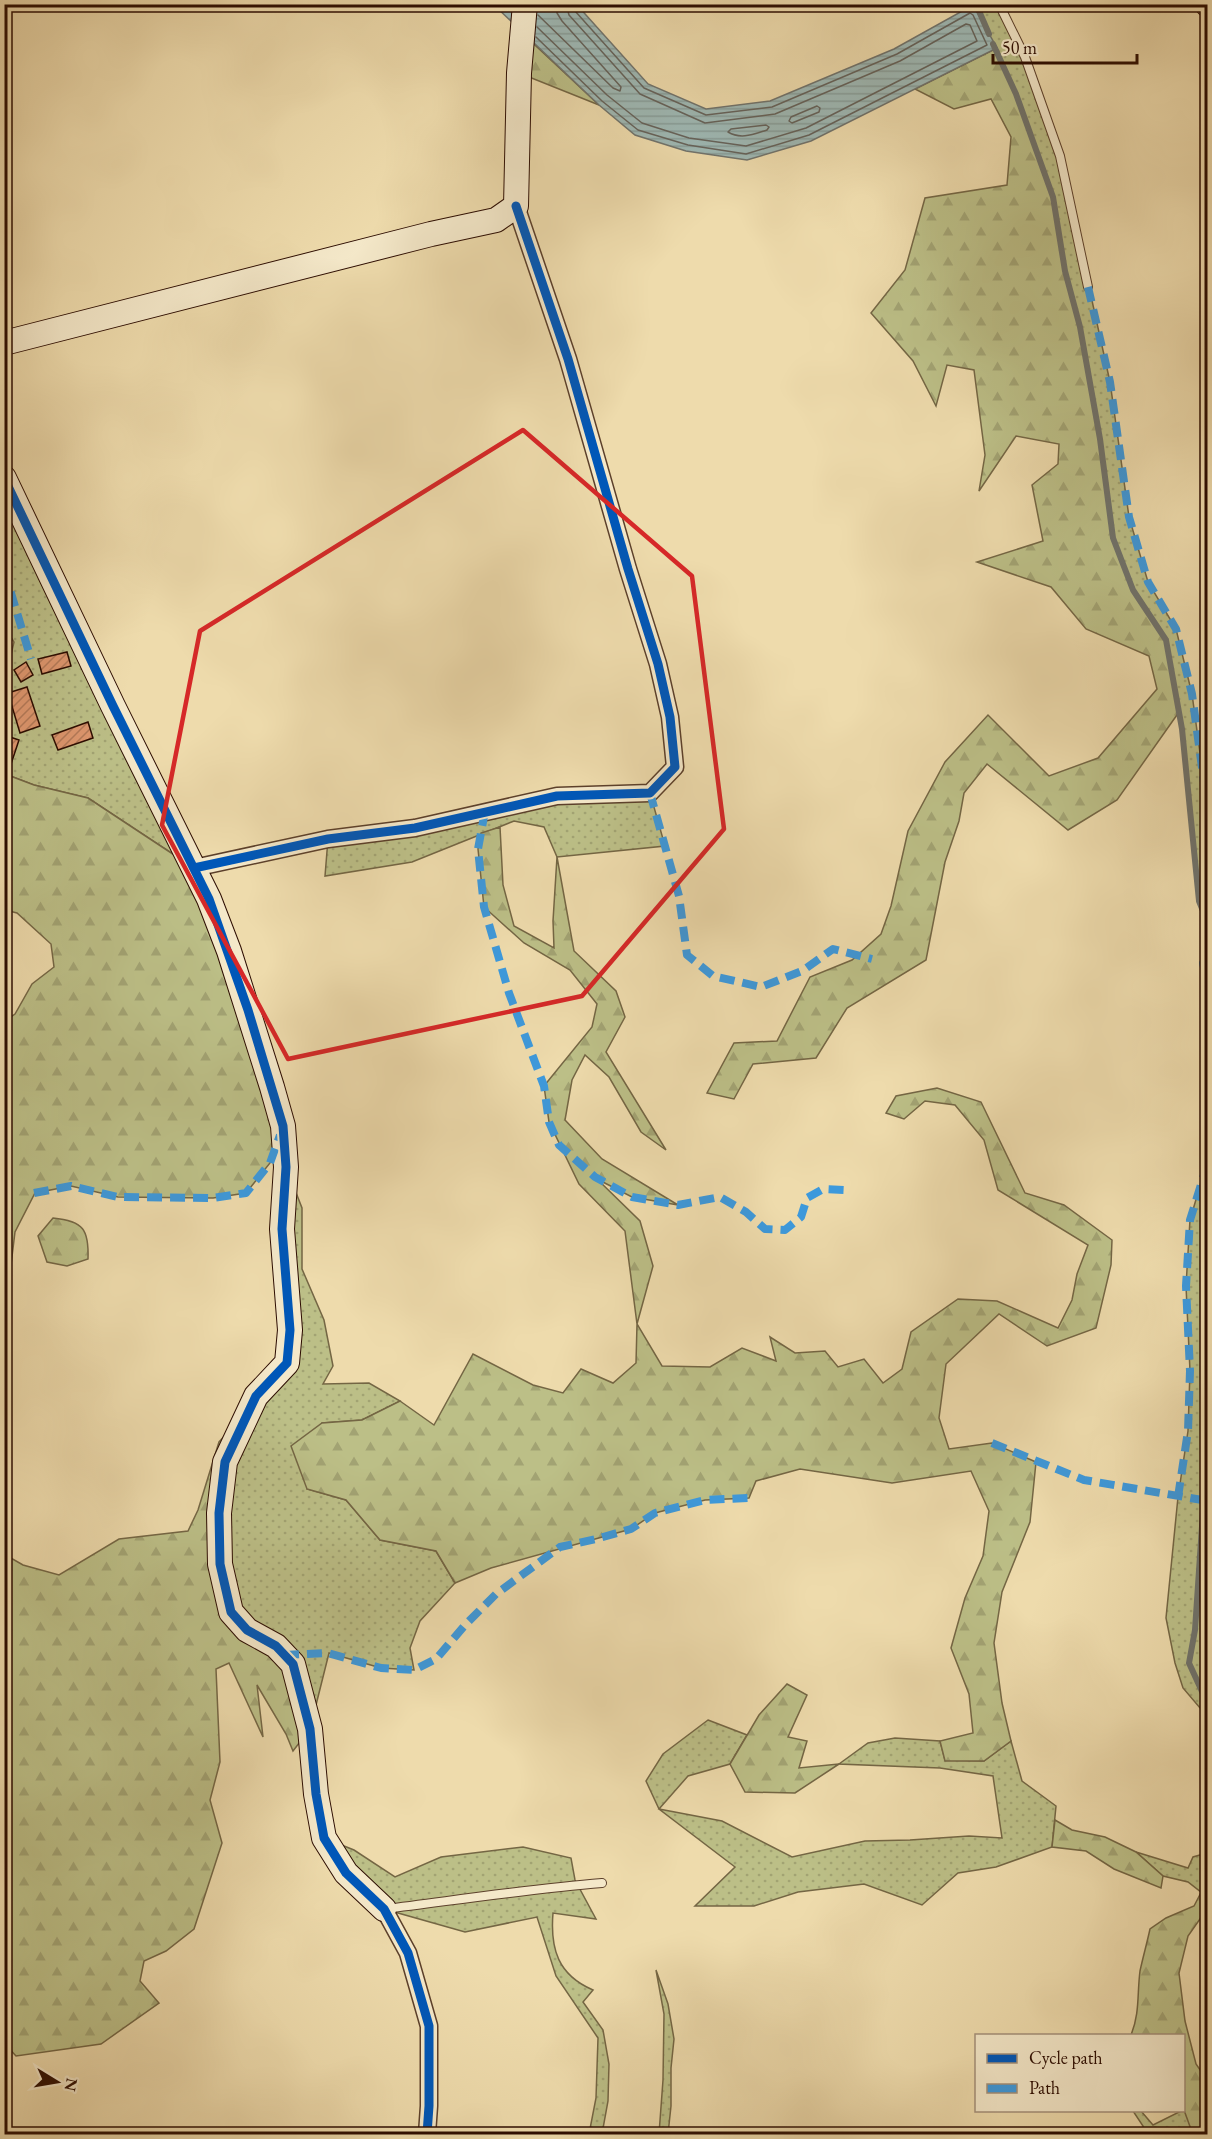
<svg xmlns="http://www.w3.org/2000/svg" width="1212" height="2139" viewBox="0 0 1212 2139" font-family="'EB Garamond',serif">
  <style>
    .grass { fill: url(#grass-dots); stroke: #746644; stroke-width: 1.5 }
    .forest { fill: url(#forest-firs); stroke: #746644; stroke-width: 1.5 }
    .water { fill: url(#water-rules); stroke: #70736c; stroke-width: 1.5 }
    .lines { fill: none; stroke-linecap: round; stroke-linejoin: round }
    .shore { stroke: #65625a; stroke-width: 1.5 }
    .stream { stroke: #70736c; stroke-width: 6 }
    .building { fill: url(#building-hatch); stroke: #2c0c00; stroke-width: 1.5 }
    .lane-casing { stroke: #5c402b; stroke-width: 10 }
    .street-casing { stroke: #5c402b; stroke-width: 19 }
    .secondary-casing { stroke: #2c0c00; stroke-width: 26 }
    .lane { stroke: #f4e8c9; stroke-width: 8 }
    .street { stroke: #f4e8c9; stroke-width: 16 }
    .secondary { stroke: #f4e8c9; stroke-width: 24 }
    .quiet { stroke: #3d99dc; stroke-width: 8; stroke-dasharray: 15 8; stroke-linecap: butt }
    .cycleway-casing { stroke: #f4e8c9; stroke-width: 13 }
    .cycleway { stroke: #0057b8; stroke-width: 9 }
    .marked { fill: none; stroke: #d62828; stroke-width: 4.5; stroke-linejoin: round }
  </style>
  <defs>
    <pattern id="grass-dots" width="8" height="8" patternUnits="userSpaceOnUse" patternTransform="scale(1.5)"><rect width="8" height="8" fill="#bcbf87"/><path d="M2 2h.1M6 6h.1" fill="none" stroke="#a2a373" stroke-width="1.8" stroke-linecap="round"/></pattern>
    <pattern id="forest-firs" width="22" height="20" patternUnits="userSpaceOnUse" patternTransform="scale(1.5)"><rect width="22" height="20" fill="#bcbf87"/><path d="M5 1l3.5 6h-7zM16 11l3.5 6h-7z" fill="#a2a373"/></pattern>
    <pattern id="water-rules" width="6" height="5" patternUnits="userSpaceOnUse" patternTransform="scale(1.5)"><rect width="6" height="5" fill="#9eb8b4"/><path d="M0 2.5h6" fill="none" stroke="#889d99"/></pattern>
    <pattern id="building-hatch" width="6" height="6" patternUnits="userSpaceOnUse" patternTransform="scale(1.5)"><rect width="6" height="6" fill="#dd966e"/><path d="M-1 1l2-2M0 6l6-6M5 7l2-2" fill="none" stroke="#b37958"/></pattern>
  </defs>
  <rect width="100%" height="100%" fill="#eedbac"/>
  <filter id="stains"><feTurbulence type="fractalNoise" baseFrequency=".00333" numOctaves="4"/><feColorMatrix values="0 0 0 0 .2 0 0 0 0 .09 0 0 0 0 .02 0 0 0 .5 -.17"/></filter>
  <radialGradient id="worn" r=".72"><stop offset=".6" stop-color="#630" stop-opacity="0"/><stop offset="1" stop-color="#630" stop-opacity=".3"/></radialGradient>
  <g class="grass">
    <polygon points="974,5 999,5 1025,57 1060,156 1110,382 1129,517 1148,582 1176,629 1192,694 1208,812 1207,923 1199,901 1182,729 1166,640 1133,590 1113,538 1100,439 1080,327 1016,94"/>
    <polygon points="4,478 194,868 88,798 34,785 5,774 5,679 14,642 5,627"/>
    <polygon points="650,793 665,846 557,857 544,827 514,821 412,862 325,876 328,839 494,809"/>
    <polygon points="1207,1162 1204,1323 1206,1467 1204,1500 1208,1501 1207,1711 1200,1708 1183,1688 1175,1663 1166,1618 1178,1497 1188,1431 1190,1371 1186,1286 1190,1220"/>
    <polygon points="286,1167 302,1208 302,1269 324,1320 333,1366 323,1384 369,1383 400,1401 362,1420 322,1423 307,1489 346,1500 380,1540 436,1551 455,1583 420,1621 410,1648 414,1670 381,1668 329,1653 310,1729 247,1630 219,1513 247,1412 287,1363"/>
    <polygon points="708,1720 747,1735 730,1764 688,1776 659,1809 722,1821 792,1857 865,1841 910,1840 969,1836 1002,1838 993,1776 940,1768 839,1764 868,1743 895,1738 940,1741 945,1760 984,1761 1011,1741 1022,1781 1056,1806 1052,1847 996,1867 958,1873 922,1905 864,1884 798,1892 754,1906 695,1906 735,1867 659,1809 646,1781 663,1754"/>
    <path d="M324,1838L354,1850L395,1877L441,1857L523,1847L571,1858L575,1880L596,1919L553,1913C550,1949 558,1975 593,1990L583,2002L603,2030L609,2064L608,2101L602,2134H589L596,2098L598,2038L556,1976L537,1917L465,1932L384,1909Z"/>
    <polygon points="1136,1852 1188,1868 1193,1857 1207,1853 1207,1881 1201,1892 1188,1882 1163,1876"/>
    <polygon points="656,1970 668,2004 674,2039 671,2068 671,2106 668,2134 659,2134 663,2080 664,2014"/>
    <polygon points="1185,2109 1193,2132 1207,2122 1207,2134 1144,2134 1143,2126 1133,2111 1141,2111 1153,2125"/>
  </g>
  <g class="forest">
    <polygon points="522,33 599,105 519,73"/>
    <polygon points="997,48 1016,94 1053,197 1065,271 1080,327 1100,439 1113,538 1133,590 1166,640 1179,712 1117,800 1068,830 987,764 964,793 959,821 945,862 926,960 847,1008 816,1058 753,1064 734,1099 707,1093 734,1043 777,1041 810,977 852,960 881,934 891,906 908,831 945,762 988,715 1049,776 1098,758 1157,689 1149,656 1086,629 1051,587 977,562 1043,541 1032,485 1058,464 1059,444 1016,436 979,491 985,455 974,370 947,365 936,406 913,361 871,313 905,270 925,198 1007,185 1011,137 991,99 954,109 915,89"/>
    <polygon points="5,774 34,785 88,798 194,868 283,1126 270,1163 246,1193 213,1198 118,1197 71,1186 35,1193 15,1232 10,1273 5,1293 5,1021 15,1014 32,984 54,967 51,944 17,913 5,910"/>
    <polygon points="500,827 503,885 514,926 554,948 553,921 557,857 574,951 616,991 625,1017 606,1052 666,1150 641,1132 609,1077 585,1055 572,1080 565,1120 602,1159 678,1205 632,1197 597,1179 640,1221 653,1266 637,1324 662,1366 710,1367 742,1348 776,1361 770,1337 795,1353 825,1351 838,1367 864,1359 883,1383 902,1369 911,1332 958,1299 997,1301 1058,1328 1072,1300 1077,1274 1088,1245 998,1190 984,1140 955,1105 925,1101 904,1119 886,1113 896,1096 937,1088 981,1102 1025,1193 1064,1205 1112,1240 1111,1265 1096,1328 1047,1346 999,1314 946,1364 939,1418 949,1449 992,1443 1036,1462 1030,1522 1002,1592 994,1643 1002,1703 1011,1741 984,1761 945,1761 940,1741 973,1733 969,1694 951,1648 965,1598 983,1556 989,1511 971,1471 892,1483 800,1469 756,1481 749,1498 705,1500 655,1513 631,1529 491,1568 455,1583 436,1551 380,1540 346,1500 307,1489 291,1446 322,1423 362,1420 400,1401 434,1425 473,1354 533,1385 563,1393 581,1369 613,1383 636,1363 637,1324 625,1231 579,1184 549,1122 544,1086 592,1027 597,1004 570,970 524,943 484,907 478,849 481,833"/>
    <path d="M53,1218C84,1221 89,1230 88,1259L67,1266L47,1262L38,1236Z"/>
    <polygon points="247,1412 225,1462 231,1612 276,1646 310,1729 293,1751 286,1734 257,1685 263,1737 229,1663 216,1669 220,1762 210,1800 222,1843 194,1929 166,1951 144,1961 140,1981 159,2003 101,2044 16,2056 4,2043 4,1554 23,1565 59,1575 119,1539 188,1531 198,1510 219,1442"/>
    <polygon points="787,1684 807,1695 788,1737 807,1741 799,1768 839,1764 795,1793 745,1792 730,1764 759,1715"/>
    <polygon points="1055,1820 1072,1830 1105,1837 1136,1852 1163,1876 1161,1888 1114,1869 1086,1851 1052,1847"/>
    <path d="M1207,1881V1909L1188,1936L1179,1973L1185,2021L1196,2064L1207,2080V2122L1192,2132L1184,2110V2036L1131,2035C1140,2013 1137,1994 1140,1971C1143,1957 1147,1943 1150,1929L1166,1918L1194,1906Z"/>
  </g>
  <polygon class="water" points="494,5 577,5 648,84 706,109 770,101 894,49 973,5 997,48 811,141 747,160 686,151 635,135 599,105"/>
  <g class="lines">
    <g class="shore">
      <polyline points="538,15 613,88 620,91 621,87 562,21 557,13 557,4"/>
      <polyline points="537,27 607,95 642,123 689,138 746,146 806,128 977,41 970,25 966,24 900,61 775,114 705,123 640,94 569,15 566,4"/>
      <polyline points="536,37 602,101 638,130 688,145 746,154 809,135 987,45 973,15 970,13 897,54 772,107 706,115 644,88 575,11 573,4"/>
      <polygon points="817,106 820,108 819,112 792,123 789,121 791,117"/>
      <path d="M766,125L769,127L767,130C754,134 741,140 728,132L731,129Z"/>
    </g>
    <g class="stream">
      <polyline points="976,4 989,34"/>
      <polyline points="993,44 1016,94 1053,197 1065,271 1080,327 1100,439 1113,538 1133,590 1166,640 1182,729 1199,901 1208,923"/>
      <polyline points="1208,1221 1205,1229 1206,1467 1195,1630 1189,1663 1205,1698 1208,1699"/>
    </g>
  </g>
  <g class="building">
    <polygon points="67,652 71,666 42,674 38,659"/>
    <polygon points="26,662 33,675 21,682 14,670"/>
    <polygon points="27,687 40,726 20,733 8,693"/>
    <polygon points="88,722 93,738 58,750 52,735"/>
    <polygon points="4,735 19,740 11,764 4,762"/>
  </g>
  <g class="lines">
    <defs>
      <g id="lane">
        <polyline points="999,4 1025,57 1060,156 1088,287"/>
        <path d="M385,1909C457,1900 529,1889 602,1883"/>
      </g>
      <g id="street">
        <polyline points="194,868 328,839 415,828 557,796 650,793 675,767 670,717 658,664 628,569 568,359 516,206"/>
        <polyline points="384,1909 408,1953 429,2026 429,2106 427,2134"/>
      </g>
      <g id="secondary">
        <polyline points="1207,4 1208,5"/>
        <polyline points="4,343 431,234 496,220 516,206 519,73 525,4"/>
        <polyline points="4,478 113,706 209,899 229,951 272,1087 283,1126 286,1167 282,1229 290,1330 287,1363 256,1396 225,1462 219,1513 220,1564 231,1612 247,1630 276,1646 293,1664 310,1729 316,1794 324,1838 346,1873 384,1909"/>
      </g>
    </defs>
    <use href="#lane" class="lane-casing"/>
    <use href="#street" class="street-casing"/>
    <use href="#secondary" class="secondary-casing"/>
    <use href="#lane" class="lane"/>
    <use href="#street" class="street"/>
    <use href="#secondary" class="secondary"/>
    <g class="quiet">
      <polyline points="1088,287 1110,382 1129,517 1148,582 1176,629 1192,694 1208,812"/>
      <polyline points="4,570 31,659"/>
      <polyline points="650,793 679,896 687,955 713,976 761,987 802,971 833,949 872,959"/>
      <polyline points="485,811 478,849 484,907 509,993 544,1086 549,1122 559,1145 595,1177 632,1197 678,1205 720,1197 746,1212 765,1229 785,1230 801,1217 807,1198 823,1189 844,1190"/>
      <polyline points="1208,957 1203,963 1208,987"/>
      <polyline points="34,1193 71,1186 118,1197 213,1198 246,1193 270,1163 280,1135"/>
      <polyline points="992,1443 1084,1480 1208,1501"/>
      <polyline points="1178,1497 1188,1431 1190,1371 1186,1286 1190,1220 1208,1162"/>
      <polyline points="284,1655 328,1653 381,1668 414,1670 436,1659 466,1624 496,1594 560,1547 596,1539 631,1529 655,1513 705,1500 749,1498"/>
    </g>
    <defs>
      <g id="cycleway">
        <polyline points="4,478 113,706 209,899 248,1010 283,1126 286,1167 282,1229 290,1330 287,1363 256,1396 225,1462 219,1513 220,1564 231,1612 247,1630 276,1646 293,1664 310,1729 316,1794 324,1838 346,1873 384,1909 408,1953 429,2026 429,2106 427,2134"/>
        <polyline points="194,868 328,839 415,828 557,796 650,793 675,767 670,717 658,664 628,569 568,359 516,206"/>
      </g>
    </defs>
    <use href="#cycleway" class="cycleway-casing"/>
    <use href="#cycleway" class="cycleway"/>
  </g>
  <path class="marked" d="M523,430L692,576L724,829L582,996L288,1059L162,825L200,631Z"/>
  <rect width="1212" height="2139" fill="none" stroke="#eedbac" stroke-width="24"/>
  <rect x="6" y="6" width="1200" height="2127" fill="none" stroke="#2c0c00" stroke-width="3"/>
  <rect x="12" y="12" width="1188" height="2115" fill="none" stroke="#2c0c00" stroke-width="1.5"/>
  <rect x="975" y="2034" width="210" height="78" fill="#f4e8c9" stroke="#a49079" stroke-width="1.5"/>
  <rect x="987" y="2054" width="30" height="9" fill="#0057b8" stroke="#a49079" stroke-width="1.5"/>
  <text x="1029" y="2064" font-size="18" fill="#2c0c00">Cycle path</text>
  <rect x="987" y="2084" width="30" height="9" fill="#3d99dc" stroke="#a49079" stroke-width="1.5"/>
  <text x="1029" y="2094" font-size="18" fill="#2c0c00">Path</text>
  <g transform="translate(57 2082) rotate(101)" stroke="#f4e8c9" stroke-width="4.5" paint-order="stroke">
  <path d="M0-4.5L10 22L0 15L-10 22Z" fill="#2c0c00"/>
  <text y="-9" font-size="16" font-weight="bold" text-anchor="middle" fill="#2c0c00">N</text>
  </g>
  <path d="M993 54v9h144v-9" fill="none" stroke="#2c0c00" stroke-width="3"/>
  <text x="1002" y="54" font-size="18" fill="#2c0c00" stroke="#f4e8c9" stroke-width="4.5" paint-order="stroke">50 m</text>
  <rect width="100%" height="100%" filter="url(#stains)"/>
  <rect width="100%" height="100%" fill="url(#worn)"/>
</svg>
